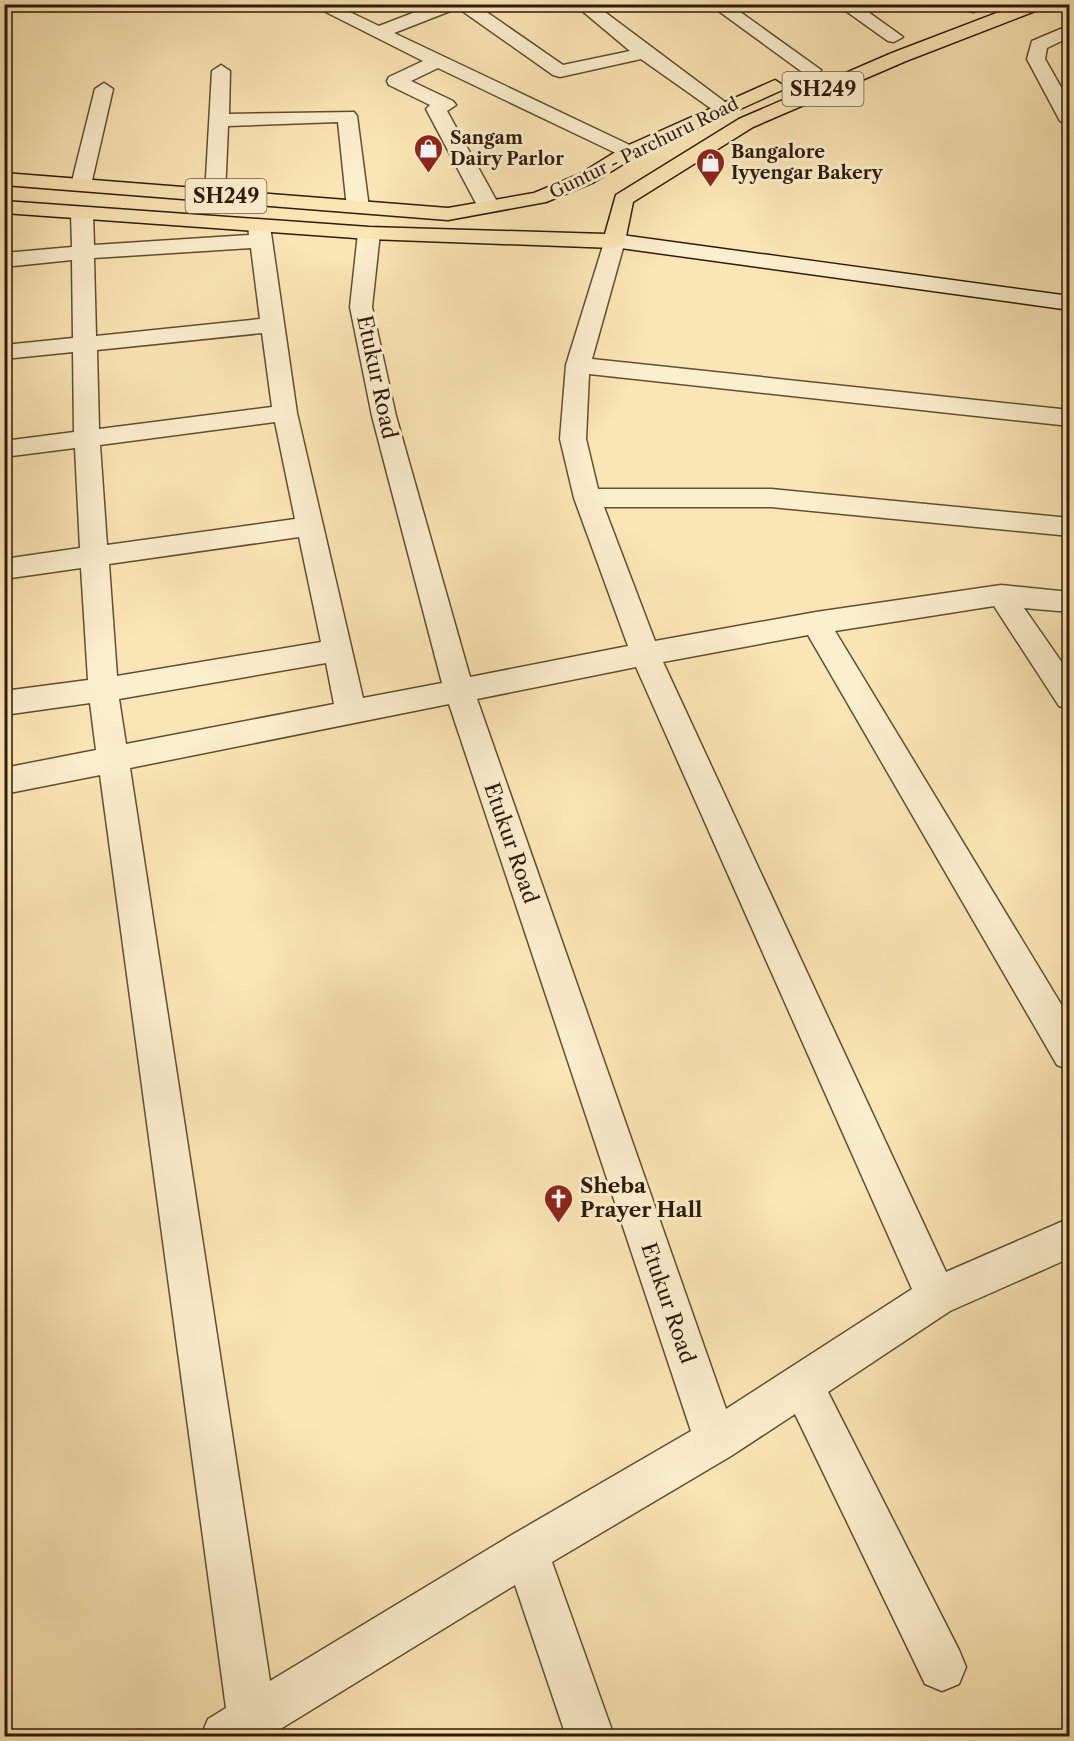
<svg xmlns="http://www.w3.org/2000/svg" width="1074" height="1741" viewBox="0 0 1074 1741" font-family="'Libre Caslon Text',serif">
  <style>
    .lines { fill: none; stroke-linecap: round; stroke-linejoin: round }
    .street-casing { stroke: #614e32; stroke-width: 3 }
    .secondary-casing { stroke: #2e1b07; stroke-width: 3 }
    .primary-casing { stroke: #2e1b07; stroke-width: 3 }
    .street { fill: #fcefce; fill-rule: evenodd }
    .secondary { fill: #fcefce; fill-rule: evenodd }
    .primary { fill: #fae6b4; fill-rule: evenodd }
    .labels { text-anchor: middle; stroke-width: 6; stroke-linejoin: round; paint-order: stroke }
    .far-poi-label { font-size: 18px; font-weight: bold; fill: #2e1b07; stroke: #fcefce; text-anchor: start }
    .far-street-label { font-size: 18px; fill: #2e1b07; stroke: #fcefce }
    .shield { fill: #fcefce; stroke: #6c5b43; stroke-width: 1.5 }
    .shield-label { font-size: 20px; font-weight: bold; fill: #2e1b07 }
    .street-label { font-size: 21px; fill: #2e1b07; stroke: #fcefce }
    .poi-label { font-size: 21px; font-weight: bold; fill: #2e1b07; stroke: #fcefce; text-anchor: start }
  </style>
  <rect width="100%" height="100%" fill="#fae6b4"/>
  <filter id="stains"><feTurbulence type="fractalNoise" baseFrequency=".00333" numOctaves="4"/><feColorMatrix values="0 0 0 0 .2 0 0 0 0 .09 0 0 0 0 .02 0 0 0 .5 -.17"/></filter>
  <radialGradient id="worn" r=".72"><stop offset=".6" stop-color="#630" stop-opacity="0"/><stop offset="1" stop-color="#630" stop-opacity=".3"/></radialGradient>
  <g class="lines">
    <defs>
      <g id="street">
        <polygon points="310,4 333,4 379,26 436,4 475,4 563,65 630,51 574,4 594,4 733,108 723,114 716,112 641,59 560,77 553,75 458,8 394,33 636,148 639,152 636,156 622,156 438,68 411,81 453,101 456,105 447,111 500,207 496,211 482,211 478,207 426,109 430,105 389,85 387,81 389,77 423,61"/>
        <polygon points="709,4 729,4 821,70 819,74 805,74"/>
        <polygon points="836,4 857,4 903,37 894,42 888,41"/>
        <polygon points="963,4 981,4 983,7 974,12 968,11"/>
        <polygon points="1070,25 1070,37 1047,48 1045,59 1070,103 1070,127 1060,121 1027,59 1032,41"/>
        <polygon points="221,65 230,71 229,114 354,112 357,116 369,208 365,212 351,212 347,208 338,122 228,126 225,195 222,199 208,199 205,195 212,71"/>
        <polygon points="104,83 113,89 91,185 88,189 74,189 71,185 95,89"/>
        <path d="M82,208L90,209L93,214L94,245L249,235L248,226L251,221H267L270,226L297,413L363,698L442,683L372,416L350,307L358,233L361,228H377L380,233L372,307L396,416L470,677L628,646L574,498L560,439L566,365L606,236H622L625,241L592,359L1070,410V426L589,374L586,439L598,489H771L1070,518V536L771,507H604L655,641L816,612L1001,585L1070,592V612L1024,608L1070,674V709L1059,706L994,606L835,631L1070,1019V1070L1057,1065L808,635L663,662L946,1272L1070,1218V1258L950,1311L828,1392L959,1650L966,1667L959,1684L942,1691L925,1684L795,1414L731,1456L552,1562L614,1736H566L515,1585L269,1736H201L208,1719L226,1708L100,775L4,794V768L96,750L90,703L4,715V691L88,680L81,568L4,579V559L80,548L75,448L4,457V441L74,432L73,352L4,359V345L73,338L72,260L4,267V253L72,247L71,214L74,209ZM251,248L260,319L96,336L94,258ZM262,333L272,407L99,429L97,350ZM275,422L295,519L107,545L100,445ZM299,537L321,642L117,676L109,564ZM326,663L334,704L126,744L119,699ZM636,667L912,1289L726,1409L477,699ZM449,704L691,1431L510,1536L270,1681L130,768Z"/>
      </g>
      <polygon id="secondary" points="614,234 1070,296 1070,310 606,246 603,241 606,236"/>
      <g id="primary">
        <polygon points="1020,4 1045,4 1043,8 906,61 753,127 633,202 625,241 622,246 614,248 369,239 4,213 4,201 369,227 605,234 616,195 739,119 892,53"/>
        <polygon points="775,80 784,86 782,90 636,156 594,182 546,202 448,220 4,185 4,173 448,208 534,193 580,174 622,148"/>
      </g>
    </defs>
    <use href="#street" class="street-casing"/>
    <use href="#secondary" class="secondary-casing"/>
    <use href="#primary" class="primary-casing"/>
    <use href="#street" class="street"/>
    <use href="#secondary" class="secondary"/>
    <use href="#primary" class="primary"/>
  </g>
  <defs>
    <symbol id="shop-pin" viewBox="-11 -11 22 30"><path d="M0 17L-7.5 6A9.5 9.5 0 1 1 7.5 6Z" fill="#8f2418" stroke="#fcefce"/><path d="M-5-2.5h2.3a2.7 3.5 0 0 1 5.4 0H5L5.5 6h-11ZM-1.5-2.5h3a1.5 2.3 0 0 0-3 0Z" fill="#fff"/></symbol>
    <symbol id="church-pin" viewBox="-11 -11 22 30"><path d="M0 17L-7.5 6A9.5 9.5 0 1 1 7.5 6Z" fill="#8f2418" stroke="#fcefce"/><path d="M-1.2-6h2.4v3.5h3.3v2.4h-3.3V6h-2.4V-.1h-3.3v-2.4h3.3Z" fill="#fff"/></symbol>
  </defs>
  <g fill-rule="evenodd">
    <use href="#shop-pin" x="412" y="132" width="33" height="45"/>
    <use href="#shop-pin" x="694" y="146" width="33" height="45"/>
    <use href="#church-pin" x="542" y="1182" width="33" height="45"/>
  </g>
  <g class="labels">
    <g class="far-poi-label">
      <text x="450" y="144">Sangam<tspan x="450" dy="21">Dairy Parlor</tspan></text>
      <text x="731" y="158">Bangalore<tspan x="731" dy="21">Iyyengar Bakery</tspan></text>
    </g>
    <g class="far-street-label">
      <text transform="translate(644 148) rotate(-26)" y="6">Guntur - Parchuru Road</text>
    </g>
    <g class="shield">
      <rect x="782.5" y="72" width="81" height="34" rx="4.5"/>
      <rect x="185.5" y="179" width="81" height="34" rx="4.5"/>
    </g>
    <g class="shield-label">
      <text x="823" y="96">SH249</text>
      <text x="226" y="203">SH249</text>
    </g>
    <g class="street-label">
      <text transform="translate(377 377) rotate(78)" y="7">Etukur Road</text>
      <text transform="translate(511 843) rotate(71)" y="7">Etukur Road</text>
      <text transform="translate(668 1303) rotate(71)" y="7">Etukur Road</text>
    </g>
    <g class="poi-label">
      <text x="580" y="1193">Sheba<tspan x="580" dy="24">Prayer Hall</tspan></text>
    </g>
  </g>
  <rect width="1074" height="1741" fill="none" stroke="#fae6b4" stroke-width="24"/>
  <rect x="6" y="6" width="1062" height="1729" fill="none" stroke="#2e1b07" stroke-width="3"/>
  <rect x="12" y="12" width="1050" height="1717" fill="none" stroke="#2e1b07" stroke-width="1.5"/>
  <rect width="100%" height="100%" filter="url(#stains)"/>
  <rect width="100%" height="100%" fill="url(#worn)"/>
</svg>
